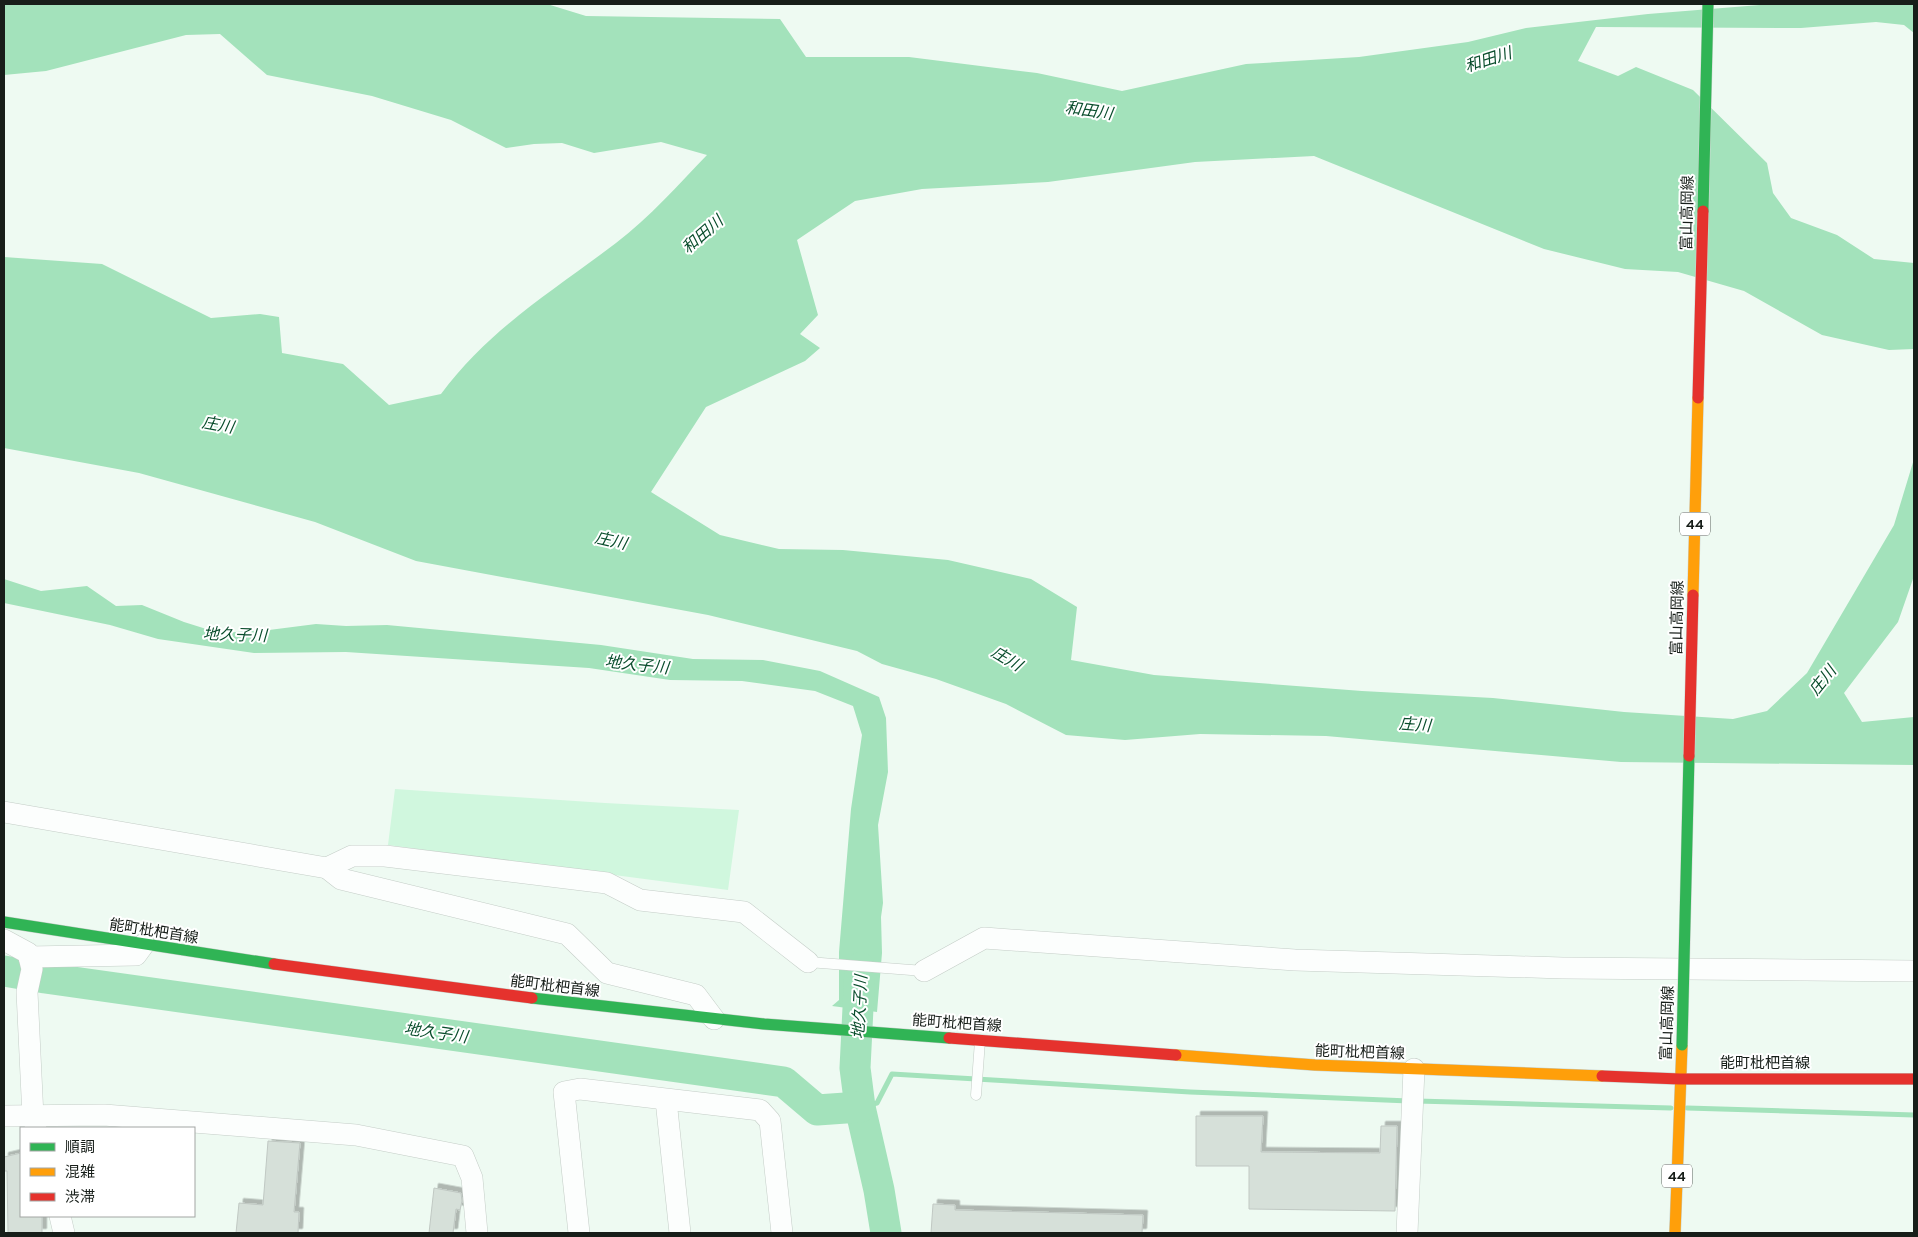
<svg xmlns="http://www.w3.org/2000/svg" width="1918" height="1237" viewBox="0 0 1918 1237" font-family="Overpass,'Noto Sans JP',sans-serif">
  <style>
    .green { fill: #d0f7de }
    .water { fill: #a3e2bb }
    .lines { fill: none; stroke-linecap: round; stroke-linejoin: round }
    .stream { stroke: #a3e2bb; stroke-width: 5 }
    .river { stroke: #a3e2bb; stroke-width: 31 }
    .building { fill: #d6e0d9; stroke: #c0c8c3; filter: url(#shadow) }
    .lane-casing { stroke: #c4cdc7; stroke-width: 11 }
    .street-casing { stroke: #c4cdc7; stroke-width: 22 }
    .fast-casing { stroke: #c4cdc7; stroke-width: 12 }
    .slow-casing { stroke: #c4cdc7; stroke-width: 12 }
    .jam-casing { stroke: #c4cdc7; stroke-width: 12 }
    .lane { stroke: #fcfefd; stroke-width: 10 }
    .street { stroke: #fcfefd; stroke-width: 21 }
    .fast { stroke: #30b455; stroke-width: 11 }
    .slow { stroke: #ff9f0a; stroke-width: 11 }
    .jam { stroke: #e5322d; stroke-width: 11 }
    .fast-bridge-casing { stroke: #cfd5d1; stroke-width: 12; stroke-linecap: butt }
    .slow-bridge-casing { stroke: #cfd5d1; stroke-width: 12; stroke-linecap: butt }
    .jam-bridge-casing { stroke: #cfd5d1; stroke-width: 12; stroke-linecap: butt }
    .fast-bridge { stroke: #30b455; stroke-width: 11 }
    .slow-bridge { stroke: #ff9f0a; stroke-width: 11 }
    .jam-bridge { stroke: #e5322d; stroke-width: 11 }
    .labels { text-anchor: middle; stroke-width: 4; stroke-linejoin: round; paint-order: stroke }
    .shield { fill: #fff; stroke: #5d625e; stroke-width: 1 }
    .shield-label { font-size: 14px; font-weight: bold; fill: #171e19 }
    .street-label { font-size: 15px; fill: #171e19; stroke: #fff }
    .water-label { font-size: 16px; font-style: italic; fill: #094d2c; stroke: #fff }
  </style>
  <defs>
    <filter id="shadow"><feDropShadow dx="4.5" dy="-4.5" stdDeviation="0" flood-color="#0004"/></filter>
  </defs>
  <rect width="100%" height="100%" fill="#eefaf2"/>
  <polygon class="green" points="395,789 605,803 739,810 728,890 388,845"/>
  <g class="water">
    <path d="M4,4H547L586,16L780,19L806,57H909L1037,73L1122,91L1246,64L1359,57L1468,42L1526,28L1648,14L1772,4H1914V33L1904,25L1876,22L1801,28L1596,27L1578,61L1618,76L1636,67L1693,90L1767,163L1773,193L1791,218L1837,235L1874,259L1914,263V349L1889,350L1822,335L1744,291L1678,272L1625,269L1544,249L1314,156L1195,162L1048,182L922,189L855,201L797,240L818,315L800,334L820,348L805,361L706,407L651,492L720,535L779,549L843,550L948,560L1031,579L1077,607L1071,660L1154,675L1362,691L1493,698L1624,712L1733,719L1767,711L1807,673L1894,525L1914,459V576L1898,622L1844,693L1862,722L1914,717V765L1621,762L1326,736L1200,734L1125,740L1066,735L1006,704L936,679L882,664L857,651L708,615L416,561L315,522L139,473L4,448V257L102,264L211,318L260,314L279,317L282,353L343,364L389,405L441,394C490,328 553,291 616,243C650,217 678,185 707,155L661,142L594,153L562,143L534,144L506,148L451,120L372,96L267,75L220,34L186,35L46,71L4,75Z"/>
    <polygon points="4,579 41,591 87,586 116,606 142,605 184,622 219,633 269,630 316,624 346,626 387,625 601,645 693,659 763,660 820,671 879,697 886,718 888,772 878,825 883,903 881,917 882,953 877,1012 832,1006 839,1000 839,952 851,809 862,735 853,706 815,691 742,681 670,680 589,668 346,652 254,653 158,639 110,625 4,603"/>
  </g>
  <g class="lines">
    <g class="stream">
      <polyline points="1417,1101 1671,1108"/>
      <polyline points="860,1107 877,1103 892,1074 1190,1092 1409,1101"/>
      <polyline points="1687,1108 1914,1115"/>
    </g>
    <g class="river">
      <polyline points="860,968 855,1068 860,1107 879,1190 886,1233"/>
      <polyline points="4,971 45,978 784,1082 817,1110 860,1107"/>
    </g>
  </g>
  <g class="building">
    <polygon points="1196,1116 1263,1116 1261,1152 1380,1153 1381,1126 1397,1126 1395,1211 1249,1209 1249,1166 1196,1166"/>
    <polygon points="268,1141 300,1143 294,1212 299,1212 298,1233 236,1233 239,1203 263,1205"/>
    <polygon points="21,1153 21,1216 42,1216 42,1233 8,1233 7,1171 4,1171 4,1157"/>
    <polygon points="434,1188 461,1193 462,1201 460,1210 456,1209 453,1233 429,1233"/>
    <polygon points="933,1204 955,1205 955,1210 1143,1215 1142,1233 931,1233"/>
  </g>
  <g class="lines">
    <defs>
      <g id="lane">
        <polyline points="808,962 924,971"/>
        <polyline points="976,1095 980,1041"/>
      </g>
      <g id="street">
        <polyline points="4,812 327,868 352,856 385,856 607,883 640,900 744,912 808,962"/>
        <polyline points="327,868 341,879 567,934 607,973 696,995 714,1019"/>
        <polyline points="4,940 28,953 32,969 27,992 33,1117 36,1128"/>
        <polyline points="29,957 136,955 144,944"/>
        <polyline points="924,971 984,938 1295,960 1563,968 1914,971"/>
        <polyline points="666,1100 680,1233"/>
        <polyline points="4,1116 104,1115 356,1135 463,1156 472,1178 477,1233"/>
        <polyline points="60,1216 64,1233"/>
        <polyline points="579,1233 564,1092 580,1089 760,1110 770,1121 782,1233"/>
        <polyline points="1407,1233 1414,1069"/>
      </g>
      <g id="fast">
        <polyline points="4,922 274,964"/>
        <polyline points="532,998 764,1024 949,1038"/>
      </g>
      <g id="slow">
        <polyline points="1176,1055 1315,1065 1602,1076"/>
        <polyline points="1675,1233 1682,1045"/>
      </g>
      <g id="jam">
        <polyline points="274,964 532,998"/>
        <polyline points="949,1038 1176,1055"/>
        <polyline points="1602,1076 1680,1079 1914,1079"/>
      </g>
    </defs>
    <use href="#lane" class="lane-casing"/>
    <use href="#street" class="street-casing"/>
    <use href="#fast" class="fast-casing"/>
    <use href="#slow" class="slow-casing"/>
    <use href="#jam" class="jam-casing"/>
    <use href="#lane" class="lane"/>
    <use href="#street" class="street"/>
    <use href="#fast" class="fast"/>
    <use href="#slow" class="slow"/>
    <use href="#jam" class="jam"/>
    <defs>
      <g id="fast-bridge">
        <polyline points="1703,211 1708,4"/>
        <polyline points="1682,1045 1689,756"/>
      </g>
      <polyline id="slow-bridge" points="1693,595 1698,398"/>
      <g id="jam-bridge">
        <polyline points="1698,398 1703,211"/>
        <polyline points="1689,756 1693,595"/>
      </g>
    </defs>
    <use href="#fast-bridge" class="fast-bridge-casing"/>
    <use href="#slow-bridge" class="slow-bridge-casing"/>
    <use href="#jam-bridge" class="jam-bridge-casing"/>
    <use href="#fast-bridge" class="fast-bridge"/>
    <use href="#slow-bridge" class="slow-bridge"/>
    <use href="#jam-bridge" class="jam-bridge"/>
  </g>
  <g class="labels">
    <g class="shield">
      <rect x="1680" y="512.5" width="30" height="23" rx="4"/>
      <rect x="1662" y="1164.5" width="30" height="23" rx="4"/>
    </g>
    <g class="shield-label">
      <text x="1695" y="529">44</text>
      <text x="1677" y="1181">44</text>
    </g>
    <g class="street-label">
      <text transform="translate(1687 213) rotate(-89)" y="5">富山高岡線</text>
      <text transform="translate(1677 618) rotate(-89)" y="5">富山高岡線</text>
      <text transform="translate(154 931) rotate(9)" y="5">能町枇杷首線</text>
      <text transform="translate(555 986) rotate(7)" y="5">能町枇杷首線</text>
      <text transform="translate(957 1023) rotate(4)" y="5">能町枇杷首線</text>
      <text transform="translate(1667 1023) rotate(-88)" y="5">富山高岡線</text>
      <text transform="translate(1360 1052) rotate(2)" y="5">能町枇杷首線</text>
      <text x="1765" y="1068">能町枇杷首線</text>
    </g>
    <g class="water-label">
      <text transform="translate(1488 59) rotate(-18)" y="6">和田川</text>
      <text transform="translate(1089 110) rotate(8)" y="6">和田川</text>
      <text transform="translate(702 234) rotate(-41)" y="6">和田川</text>
      <text transform="translate(218 424) rotate(10)" y="6">庄川</text>
      <text transform="translate(611 540) rotate(13)" y="6">庄川</text>
      <text transform="translate(235 634) rotate(2)" y="6">地久子川</text>
      <text transform="translate(1007 658) rotate(31)" y="6">庄川</text>
      <text transform="translate(637 664) rotate(6)" y="6">地久子川</text>
      <text transform="translate(1822 680) rotate(-51)" y="6">庄川</text>
      <text transform="translate(1415 724) rotate(4)" y="6">庄川</text>
      <text transform="translate(859 1007) rotate(-87)" y="6">地久子川</text>
      <text transform="translate(436 1032) rotate(8)" y="6">地久子川</text>
    </g>
  </g>
  <rect width="1918" height="1237" fill="none" stroke="#171e19" stroke-width="10"/>
  <rect x="20" y="1127" width="175" height="90" fill="#ffffff" stroke="#a2a5a3"/>
  <rect x="30" y="1143" width="25" height="8" fill="#30b455" stroke="#a2a5a3"/>
  <text x="65" y="1152" font-size="15" fill="#171e19">順調</text>
  <rect x="30" y="1168" width="25" height="8" fill="#ff9f0a" stroke="#a2a5a3"/>
  <text x="65" y="1177" font-size="15" fill="#171e19">混雑</text>
  <rect x="30" y="1193" width="25" height="8" fill="#e5322d" stroke="#a2a5a3"/>
  <text x="65" y="1202" font-size="15" fill="#171e19">渋滞</text>
</svg>
